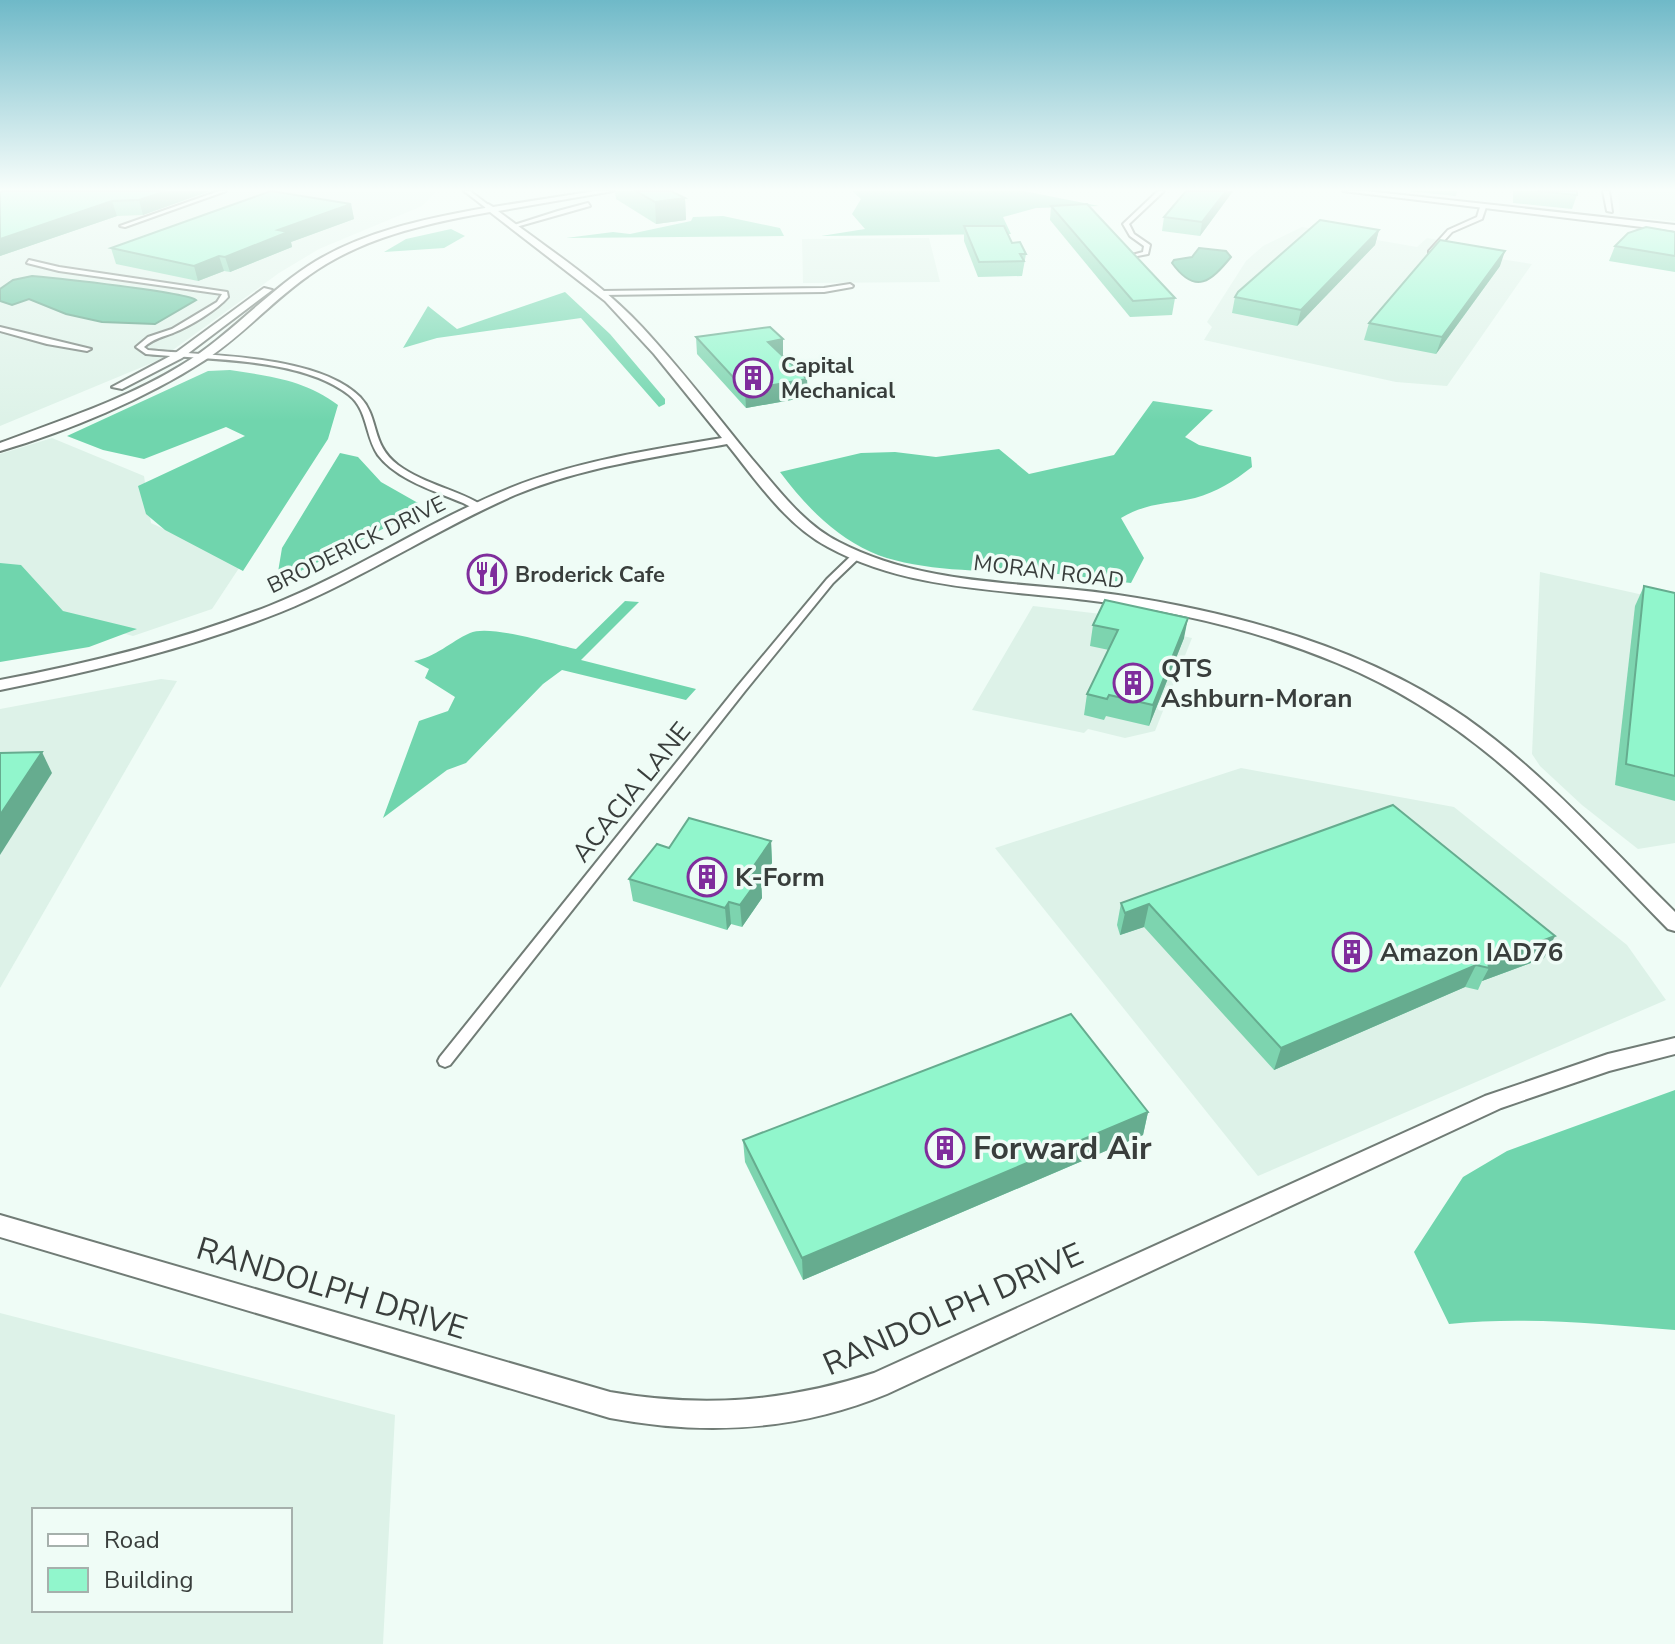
<svg xmlns="http://www.w3.org/2000/svg" width="1675" height="1644" viewBox="0 0 1675 1644" font-family="'Nunito Sans',sans-serif">
  <style>
    .built { fill: #ddf2e8; fill-rule: evenodd }
    .forest { fill: #70d5ad }
    .water { fill: #5bc199; stroke: #519a7d; stroke-width: 2 }
    .lines { fill: none; stroke-linecap: round; stroke-linejoin: round }
    .street-casing { stroke: #717c76; stroke-width: 4 }
    .secondary-casing { stroke: #717c76; stroke-width: 4 }
    .street { fill: #fff; fill-rule: evenodd }
    .secondary { fill: #fff; fill-rule: evenodd }
    .wall { fill: #7dd4af }
    .shaded-wall { fill: #66ac8f }
    .building { fill: #91f6cc; stroke: #66ac8f; stroke-width: 2 }
    .labels { text-anchor: middle; stroke-width: 7; stroke-linejoin: round; paint-order: stroke }
    .far-poi-label { font-size: 22px; font-weight: bold; fill: #393e3c; stroke: #effcf6; text-anchor: start }
    .far-street-label { font-size: 22px; fill: #393e3c; stroke: #effcf6 }
    .poi-label { font-size: 26px; font-weight: bold; fill: #393e3c; stroke: #effcf6; text-anchor: start }
    .street-label { font-size: 26px; fill: #393e3c; stroke: #effcf6 }
    .near-poi-label { font-size: 32px; font-weight: bold; fill: #393e3c; stroke: #effcf6; text-anchor: start }
    .near-street-label { font-size: 32px; fill: #393e3c; stroke: #effcf6 }
  </style>
  <rect width="100%" height="100%" fill="#effcf6"/>
  <g class="built">
    <polygon points="0,191 437,191 422,206 319,249 279,273 159,360 0,426"/>
    <polygon points="1618,191 1675,191 1675,221 1620,216"/>
    <polygon points="1302,227 1417,247 1427,238 1439,240 1461,253 1532,264 1447,386 1396,382 1204,340 1212,327 1207,322 1246,261 1263,246"/>
    <polygon points="929,238 940,282 803,283 802,239"/>
    <polygon points="52,438 144,476 151,523 241,565 212,609 133,636 58,616 0,570 0,454"/>
    <polygon points="1540,572 1675,602 1675,843 1638,849 1582,805 1540,766 1532,754"/>
    <polygon points="1033,606 1101,614 1103,619 1192,638 1155,731 1125,738 1088,729 1084,733 972,710"/>
    <polygon points="161,679 177,681 0,988 0,709"/>
    <polygon points="1241,768 1454,807 1627,945 1666,1000 1258,1176 995,848"/>
    <path d="M0,1313L395,1415L383,1644H0ZM34,1510H290V1610H34Z"/>
  </g>
  <g class="forest">
    <polygon points="852,191 1024,191 1099,206 1036,208 1003,217 1011,234 821,236 865,229 852,214 861,199"/>
    <polygon points="723,216 780,228 784,236 566,238 613,232 630,234 691,221 693,217"/>
    <polygon points="451,229 465,236 444,248 384,252 406,239"/>
    <polygon points="565,292 610,334 665,399 665,404 659,407 581,318 437,338 403,348 428,306 457,329"/>
    <path d="M230,370C270,376 305,380 338,405L328,439L243,571L165,530L146,514L138,486L245,436L226,427L144,459L103,450L67,436L208,371Z"/>
    <path d="M1153,401L1213,410L1185,437L1199,445L1251,457L1252,467C1234,481 1217,492 1195,498C1166,505 1148,502 1121,518L1144,558L1131,583C1096,579 1062,573 1027,572C981,571 913,571 871,552C832,534 805,505 780,472L861,453L895,452L936,457L999,449L1029,474L1114,455Z"/>
    <polygon points="340,453 358,457 381,482 418,503 408,516 293,575 278,572 282,548"/>
    <polygon points="0,563 21,565 63,611 137,629 89,647 0,662"/>
    <path d="M625,601L639,602L581,660L696,689L686,700L562,670L543,684L466,763L447,770L383,818L419,721L448,711L455,697L425,678L429,669L414,661C436,657 450,642 470,633C489,624 553,644 576,649Z"/>
    <path d="M1675,1090V1330C1600,1324 1523,1316 1449,1324L1414,1252L1463,1177L1507,1151Z"/>
  </g>
  <g class="water">
    <path d="M1199,248L1226,251L1231,257C1211,281 1196,296 1172,263L1174,260L1192,257Z"/>
    <path d="M32,276C55,278 186,292 196,300L155,324L102,322L66,314L29,299L12,305L0,301V289L13,280Z"/>
  </g>
  <g class="lines">
    <defs>
      <g id="street">
        <polygon points="219,191 226,191 125,227 120,226"/>
        <polygon points="464,191 470,191 491,207 486,208"/>
        <polygon points="1158,191 1164,191 1129,224 1134,234 1150,245 1148,254 1132,257 1132,255 1143,252 1144,246 1130,236 1123,224"/>
        <polygon points="1603,191 1609,191 1612,212 1607,211"/>
        <polygon points="588,203 590,206 516,227 511,226 558,211"/>
        <polygon points="1483,205 1486,207 1482,219 1452,232 1433,253 1429,253 1429,251 1448,230 1477,217 1480,207"/>
        <path d="M29,260L59,267L227,292L228,297C217,310 190,326 173,333C162,337 153,339 144,347L148,350C205,356 318,354 360,397C380,418 370,444 398,465C425,485 460,490 485,507C484,508 482,509 480,509C476,510 467,505 463,503C435,491 397,480 378,455C365,436 368,410 349,395C301,357 205,360 146,354L136,347L148,337L172,329L217,302L222,294L59,271L27,263Z"/>
        <polygon points="850,284 853,286 852,287 824,292 603,295 600,293 603,291 824,288"/>
        <polygon points="0,327 91,349 87,351 47,344 0,331"/>
        <polygon points="856,553 861,556 859,558 833,583 745,691 450,1065 445,1067 440,1065 438,1061 440,1057 737,687 827,579 853,554"/>
      </g>
      <g id="secondary">
        <path d="M595,191H613L498,211C548,249 599,281 642,327C681,369 716,415 752,459C778,489 803,524 839,542C926,587 1024,581 1118,595C1237,613 1366,648 1466,718C1544,773 1608,846 1675,912V931L1668,929C1563,822 1480,722 1337,663C1258,630 1171,610 1086,600C999,589 907,590 828,547C786,525 756,480 727,444C656,457 582,467 515,495C435,530 362,579 281,612C190,648 96,671 0,690V680C92,663 182,640 269,606C353,573 427,522 510,488C577,461 650,450 722,438L654,354L605,301L490,212C427,223 360,238 308,276C272,301 242,336 205,360C145,399 68,431 0,451V443C61,420 124,400 180,366C230,336 267,291 316,261C366,231 428,218 485,208L488,204L493,207Z"/>
        <polygon points="1343,191 1366,191 1675,225 1675,231"/>
        <polygon points="264,288 272,290 182,358 122,389 112,387 174,354"/>
        <path d="M1675,1038V1054L1609,1071L1501,1108L887,1394C798,1431 705,1436 610,1418L0,1237V1215L610,1392C701,1408 786,1402 874,1373L1485,1096L1608,1054Z"/>
      </g>
    </defs>
    <use href="#street" class="street-casing"/>
    <use href="#secondary" class="secondary-casing"/>
    <use href="#street" class="street"/>
    <use href="#secondary" class="secondary"/>
  </g>
  <g class="wall">
    <polygon points="210,191 143,215 117,216 0,256 0,192"/>
    <polygon points="615,191 671,191 685,198 686,220 656,224 616,199"/>
    <polygon points="1233,191 1200,236 1162,231 1164,217"/>
    <polygon points="1407,191 1457,191 1456,196"/>
    <polygon points="1513,191 1577,191 1577,195 1572,209 1513,203"/>
    <polygon points="351,204 354,219 291,242 292,247 230,272 224,271 198,281 116,264 111,248"/>
    <polygon points="1051,206 1175,298 1172,315 1130,317 1050,220"/>
    <polygon points="964,226 1012,243 1026,254 1022,276 978,277 964,241"/>
    <polygon points="1379,230 1375,245 1297,326 1232,313 1235,297"/>
    <polygon points="1675,232 1675,272 1609,261 1615,246"/>
    <polygon points="1500,266 1436,354 1364,340 1369,323"/>
    <polygon points="696,337 783,339 783,356 808,397 746,408 697,354"/>
    <polygon points="1644,586 1675,593 1675,801 1615,785 1635,606"/>
    <polygon points="1093,625 1184,638 1149,726 1106,716 1104,720 1084,715 1087,694 1109,650 1090,646"/>
    <polygon points="1393,805 1544,958 1482,981 1478,990 1465,987 1274,1070 1144,927 1120,935 1117,925 1121,903"/>
    <polygon points="771,841 772,863 761,879 762,898 742,927 731,924 727,930 633,901 629,879 669,848"/>
    <polygon points="1148,1112 1143,1135 803,1280 745,1162 743,1140"/>
  </g>
  <g class="shaded-wall">
    <polygon points="166,191 210,191 143,215 139,200"/>
    <polygon points="1226,191 1233,191 1200,236 1202,222"/>
    <polygon points="685,198 686,220 656,224 655,202"/>
    <polygon points="112,201 117,216 0,256 0,239"/>
    <polygon points="351,204 354,219 291,242 292,247 230,272 225,257 278,230"/>
    <polygon points="1379,230 1375,245 1297,326 1301,310"/>
    <polygon points="1505,251 1500,266 1436,354 1442,337"/>
    <polygon points="219,256 224,271 198,281 194,266"/>
    <polygon points="783,339 783,356 768,342"/>
    <polygon points="807,379 808,397 746,408 745,390"/>
    <polygon points="1188,618 1184,638 1149,726 1153,705"/>
    <polygon points="42,752 52,773 0,855 0,815"/>
    <polygon points="771,841 772,863 761,879 762,898 742,927 740,905 749,873"/>
    <polygon points="729,902 731,924 727,930 725,908"/>
    <polygon points="1149,904 1144,927 1120,935 1125,913"/>
    <polygon points="1555,936 1544,958 1482,981 1489,968 1488,961"/>
    <polygon points="1476,965 1465,987 1274,1070 1281,1048"/>
    <polygon points="1148,1112 1143,1135 803,1280 802,1258"/>
  </g>
  <g class="building">
    <polygon points="4,191 166,191 139,200 112,201 0,239 0,192"/>
    <polygon points="271,191 351,204 278,230 288,232 225,257 219,256 194,266 111,248"/>
    <polygon points="636,191 671,191 685,198 655,202"/>
    <polygon points="1186,191 1226,191 1202,222 1164,217"/>
    <polygon points="1537,191 1577,191 1577,195"/>
    <polygon points="1087,204 1175,298 1133,301 1051,206"/>
    <polygon points="1320,220 1379,230 1301,310 1235,297 1238,292"/>
    <polygon points="964,226 1004,226 1012,243 1020,242 1026,254 1020,254 1024,261 979,262"/>
    <polygon points="1646,227 1675,232 1675,256 1615,246 1628,233"/>
    <polygon points="1440,240 1505,251 1442,337 1369,323"/>
    <polygon points="770,327 783,339 768,342 807,379 745,390 696,337"/>
    <polygon points="1644,586 1675,593 1675,776 1626,764"/>
    <polygon points="1105,600 1188,618 1153,705 1109,695 1107,699 1087,694 1118,630 1093,625"/>
    <polygon points="42,752 0,815 0,753"/>
    <polygon points="1393,805 1555,936 1488,961 1489,968 1476,965 1281,1048 1149,904 1125,913 1121,903"/>
    <polygon points="689,818 771,841 749,873 761,876 740,905 729,902 725,908 629,879 657,844 669,848"/>
    <polygon points="1071,1014 1148,1112 802,1258 743,1140"/>
  </g>
  <linearGradient id="sky" x2="0" y2="1"><stop stop-color="#6fb9c8"/><stop offset="0.45" stop-color="#f8fefb"/><stop offset="1" stop-color="#f8fefb" stop-opacity="0"/></linearGradient>
  <rect width="1675" height="421" fill="url(#sky)"/>
  <defs>
    <symbol id="building-ring" viewBox="-11 -11 22 22"><circle r="9.5" fill="#effcf6" stroke="#7f2d9c" stroke-width="1.5"/><path d="M-4-6H4V6H1V3H-1V6H-4ZM-2.5-4.3h1.7v1.8h-1.7ZM.8-4.3h1.7v1.8H.8ZM-2.5-1h1.7V.8h-1.7ZM.8-1h1.7V.8H.8Z" fill="#7f2d9c"/></symbol>
    <symbol id="restaurant-ring" viewBox="-11 -11 22 22"><circle r="9.5" fill="#effcf6" stroke="#7f2d9c" stroke-width="1.5"/><path d="M-5-6h1v4h1v-4h1v4h1v-4h1v5L-1.5 .5V6h-2V.5L-5-1ZM5-6V6H3V1.5H1.5Q1.5-4 5-6Z" fill="#7f2d9c"/></symbol>
  </defs>
  <g fill-rule="evenodd">
    <use href="#building-ring" x="731" y="356" width="44" height="44"/>
    <use href="#restaurant-ring" x="465" y="552" width="44" height="44"/>
    <use href="#building-ring" x="1111" y="661" width="44" height="44"/>
    <use href="#building-ring" x="685" y="855" width="44" height="44"/>
    <use href="#building-ring" x="1330" y="930" width="44" height="44"/>
    <use href="#building-ring" x="923" y="1126" width="44" height="44"/>
  </g>
  <g class="labels">
    <g class="far-poi-label">
      <text x="781" y="373">Capital<tspan x="781" dy="25">Mechanical</tspan></text>
      <text x="515" y="582">Broderick Cafe</text>
    </g>
    <g class="far-street-label">
      <text transform="translate(356 544) rotate(-26)" y="8">BRODERICK DRIVE</text>
      <text transform="translate(1049 571) rotate(7)" y="8">MORAN ROAD</text>
    </g>
    <g class="poi-label">
      <text x="1161" y="677">QTS<tspan x="1161" dy="30">Ashburn-Moran</tspan></text>
      <text x="735" y="886">K-Form</text>
      <text x="1380" y="961">Amazon IAD76</text>
    </g>
    <g class="street-label">
      <text transform="translate(631 792) rotate(-51)" y="9">ACACIA LANE</text>
    </g>
    <g class="near-poi-label">
      <text x="973" y="1159">Forward Air</text>
    </g>
    <g class="near-street-label">
      <text transform="translate(332 1288) rotate(17)" y="11">RANDOLPH DRIVE</text>
      <text transform="translate(953 1309) rotate(-24)" y="11">RANDOLPH DRIVE</text>
    </g>
  </g>
  <rect x="32" y="1508" width="260" height="104" fill="#effcf6" stroke="#a6b0ac" stroke-width="2"/>
  <rect x="48" y="1534" width="40" height="12" fill="#ffffff" stroke="#a6b0ac" stroke-width="2"/>
  <text x="104" y="1548" font-size="24" fill="#393e3c">Road</text>
  <rect x="48" y="1568" width="40" height="24" fill="#91f6cc" stroke="#a6b0ac" stroke-width="2"/>
  <text x="104" y="1588" font-size="24" fill="#393e3c">Building</text>
</svg>
